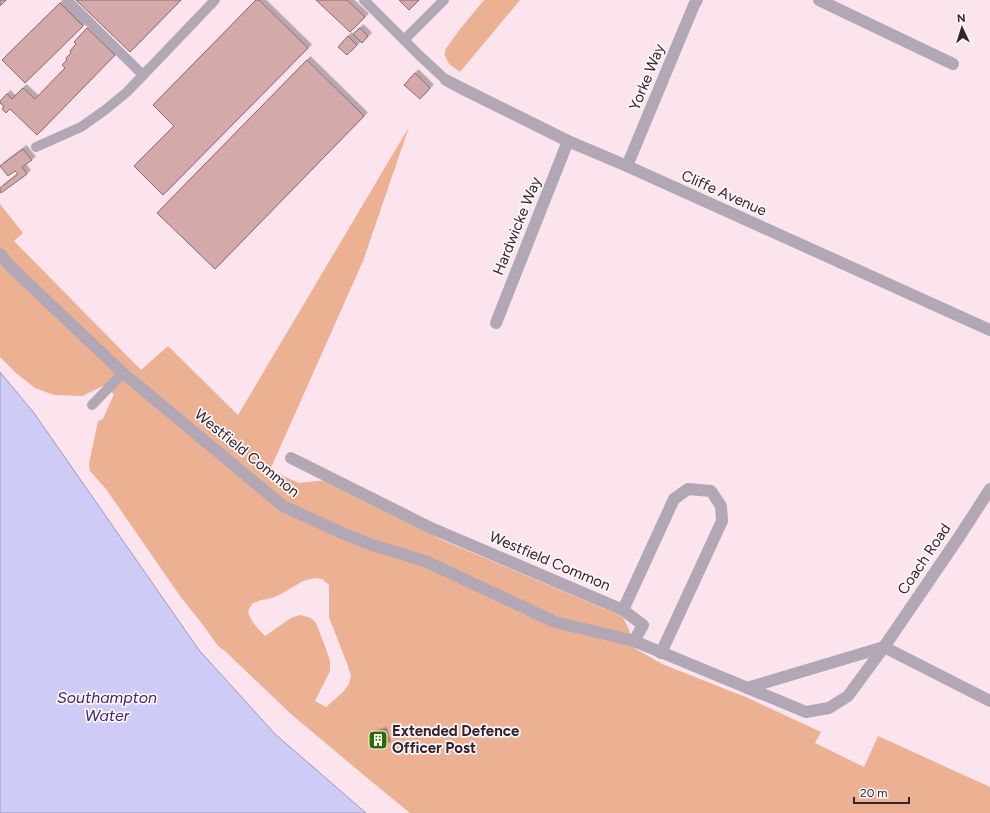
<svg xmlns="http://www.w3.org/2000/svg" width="990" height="813" viewBox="0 0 990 813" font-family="Figtree,sans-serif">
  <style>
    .green { fill: #ecb092; fill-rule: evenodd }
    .water { fill: #cecbf6; stroke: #9f99b9 }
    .building { fill: #d3a9aa; stroke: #8f6a6a; filter: url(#shadow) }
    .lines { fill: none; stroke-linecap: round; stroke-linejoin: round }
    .service { stroke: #b2a8b5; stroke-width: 10 }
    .minor { stroke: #b2a8b5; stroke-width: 12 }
    .labels { text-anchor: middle; stroke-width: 3.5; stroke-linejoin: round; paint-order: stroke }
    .street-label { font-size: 15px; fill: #32242b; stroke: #fef6f9 }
    .poi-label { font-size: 15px; font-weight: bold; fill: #32242b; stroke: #fef6f9; text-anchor: start }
    .water-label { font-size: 16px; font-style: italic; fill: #382775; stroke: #fef6f9 }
  </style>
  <defs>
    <filter id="shadow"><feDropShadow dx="3.5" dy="-3.5" stdDeviation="0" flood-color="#0004"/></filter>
  </defs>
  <rect width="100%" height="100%" fill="#fbe4ee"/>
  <g class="green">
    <polygon points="484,0 520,0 460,72 449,64 445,56 445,50 460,29"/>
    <path d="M409,127L363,261L270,470L299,483L327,480L442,540L619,615L624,619L634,641L636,649L662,664L748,698L821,732L815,743L864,767L878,736L990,787V813H410L366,777L292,715L226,652L218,646L203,625L180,596L106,489L90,471L89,464L98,421L103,419L114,394L103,386L82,396L54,395L35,388L16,373L0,357V204L23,233L14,241L141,370L168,346L238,415ZM315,578L322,579L329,585V617L348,666L351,676L349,684L343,692L326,707L315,701L330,671V661L326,649L316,623L311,618L300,615L291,618L265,636C257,628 251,622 248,611L252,604L261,600L272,598L281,594L303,581Z"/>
  </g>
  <polygon class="water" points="0,372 34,413 199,650 275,734 366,813 0,813"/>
  <g class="building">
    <polygon points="0,0 6,0 0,6"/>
    <polygon points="76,0 181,0 130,52"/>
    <polygon points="256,0 259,0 308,48 163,195 134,166 174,126 153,105"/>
    <polygon points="316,0 347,0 365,17 350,32"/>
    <polygon points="399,0 419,0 409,10"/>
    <polygon points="60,3 83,26 25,83 2,60"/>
    <polygon points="87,28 115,55 37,135 10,109 6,113 2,109 4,106 0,103 0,101 7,94 12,99 23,88 35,99 65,68 62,65 67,60 66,58 71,53 70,51 76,44 74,42"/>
    <polygon points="360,28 368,36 362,43 353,34"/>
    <polygon points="348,36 357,45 347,55 338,47"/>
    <polygon points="307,60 364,116 215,269 157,213"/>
    <polygon points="415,73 430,88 420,99 404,85"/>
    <polygon points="23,149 32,160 22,167 27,174 1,193 0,191 0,188 18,174 15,171 8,176 0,166"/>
    <polygon points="383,731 387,745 374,749 370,735"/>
  </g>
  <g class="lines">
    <g class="service">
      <polyline points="67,0 143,75"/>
      <polyline points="364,0 420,56 446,80"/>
      <polyline points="404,40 444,0"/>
      <polyline points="36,147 81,127 105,110 127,92 215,0"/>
      <polyline points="92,405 123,373"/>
    </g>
    <g class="minor">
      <polyline points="819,0 953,64"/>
      <polyline points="446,80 461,88 568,141 627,166 990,330"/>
      <polyline points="627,166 694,5 697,0"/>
      <polyline points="0,254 12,268 123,373 283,506 342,533 369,544 425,561 555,622 634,641"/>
      <polyline points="496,323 568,141"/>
      <polyline points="291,458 431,528 623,610 643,625 634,641 806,712 829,708 848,696 884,647 961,534 990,489"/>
      <polyline points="623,610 674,499 688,489 711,491 721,506 722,521 661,653"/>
      <polyline points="747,688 884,647 990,701"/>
    </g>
  </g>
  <defs>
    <symbol id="building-square" viewBox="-11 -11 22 22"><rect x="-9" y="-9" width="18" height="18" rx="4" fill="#2e6d01" stroke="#fef6f9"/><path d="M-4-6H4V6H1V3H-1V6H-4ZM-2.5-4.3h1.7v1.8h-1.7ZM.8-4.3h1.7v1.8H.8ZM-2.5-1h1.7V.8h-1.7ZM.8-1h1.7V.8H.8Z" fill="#fff"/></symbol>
  </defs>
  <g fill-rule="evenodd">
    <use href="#building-square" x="367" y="729" width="22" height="22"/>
  </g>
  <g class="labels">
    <g class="street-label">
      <text transform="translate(647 77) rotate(-68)" y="5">Yorke Way</text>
      <text transform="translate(724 193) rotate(24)" y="5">Cliffe Avenue</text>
      <text transform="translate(517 226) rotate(-68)" y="5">Hardwicke Way</text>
      <text transform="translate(247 453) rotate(39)" y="5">Westfield Common</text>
      <text transform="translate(924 559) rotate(-56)" y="5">Coach Road</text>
      <text transform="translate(550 561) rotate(23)" y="5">Westfield Common</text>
    </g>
    <g class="poi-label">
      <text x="392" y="736">Extended Defence<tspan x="392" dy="17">Officer Post</tspan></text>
    </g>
    <g class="water-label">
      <text x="107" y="703">Southampton<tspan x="107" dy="18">Water</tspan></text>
    </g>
  </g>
  <g transform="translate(962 28) rotate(356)" stroke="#fef6f9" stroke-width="3" paint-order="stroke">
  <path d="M0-3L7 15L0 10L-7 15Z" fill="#32242b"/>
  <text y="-6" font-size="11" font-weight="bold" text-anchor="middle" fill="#32242b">N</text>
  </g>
  <path d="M854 797v6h55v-6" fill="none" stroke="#32242b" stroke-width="2"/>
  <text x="860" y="797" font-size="12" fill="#32242b" stroke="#fef6f9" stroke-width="3" paint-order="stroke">20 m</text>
</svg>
